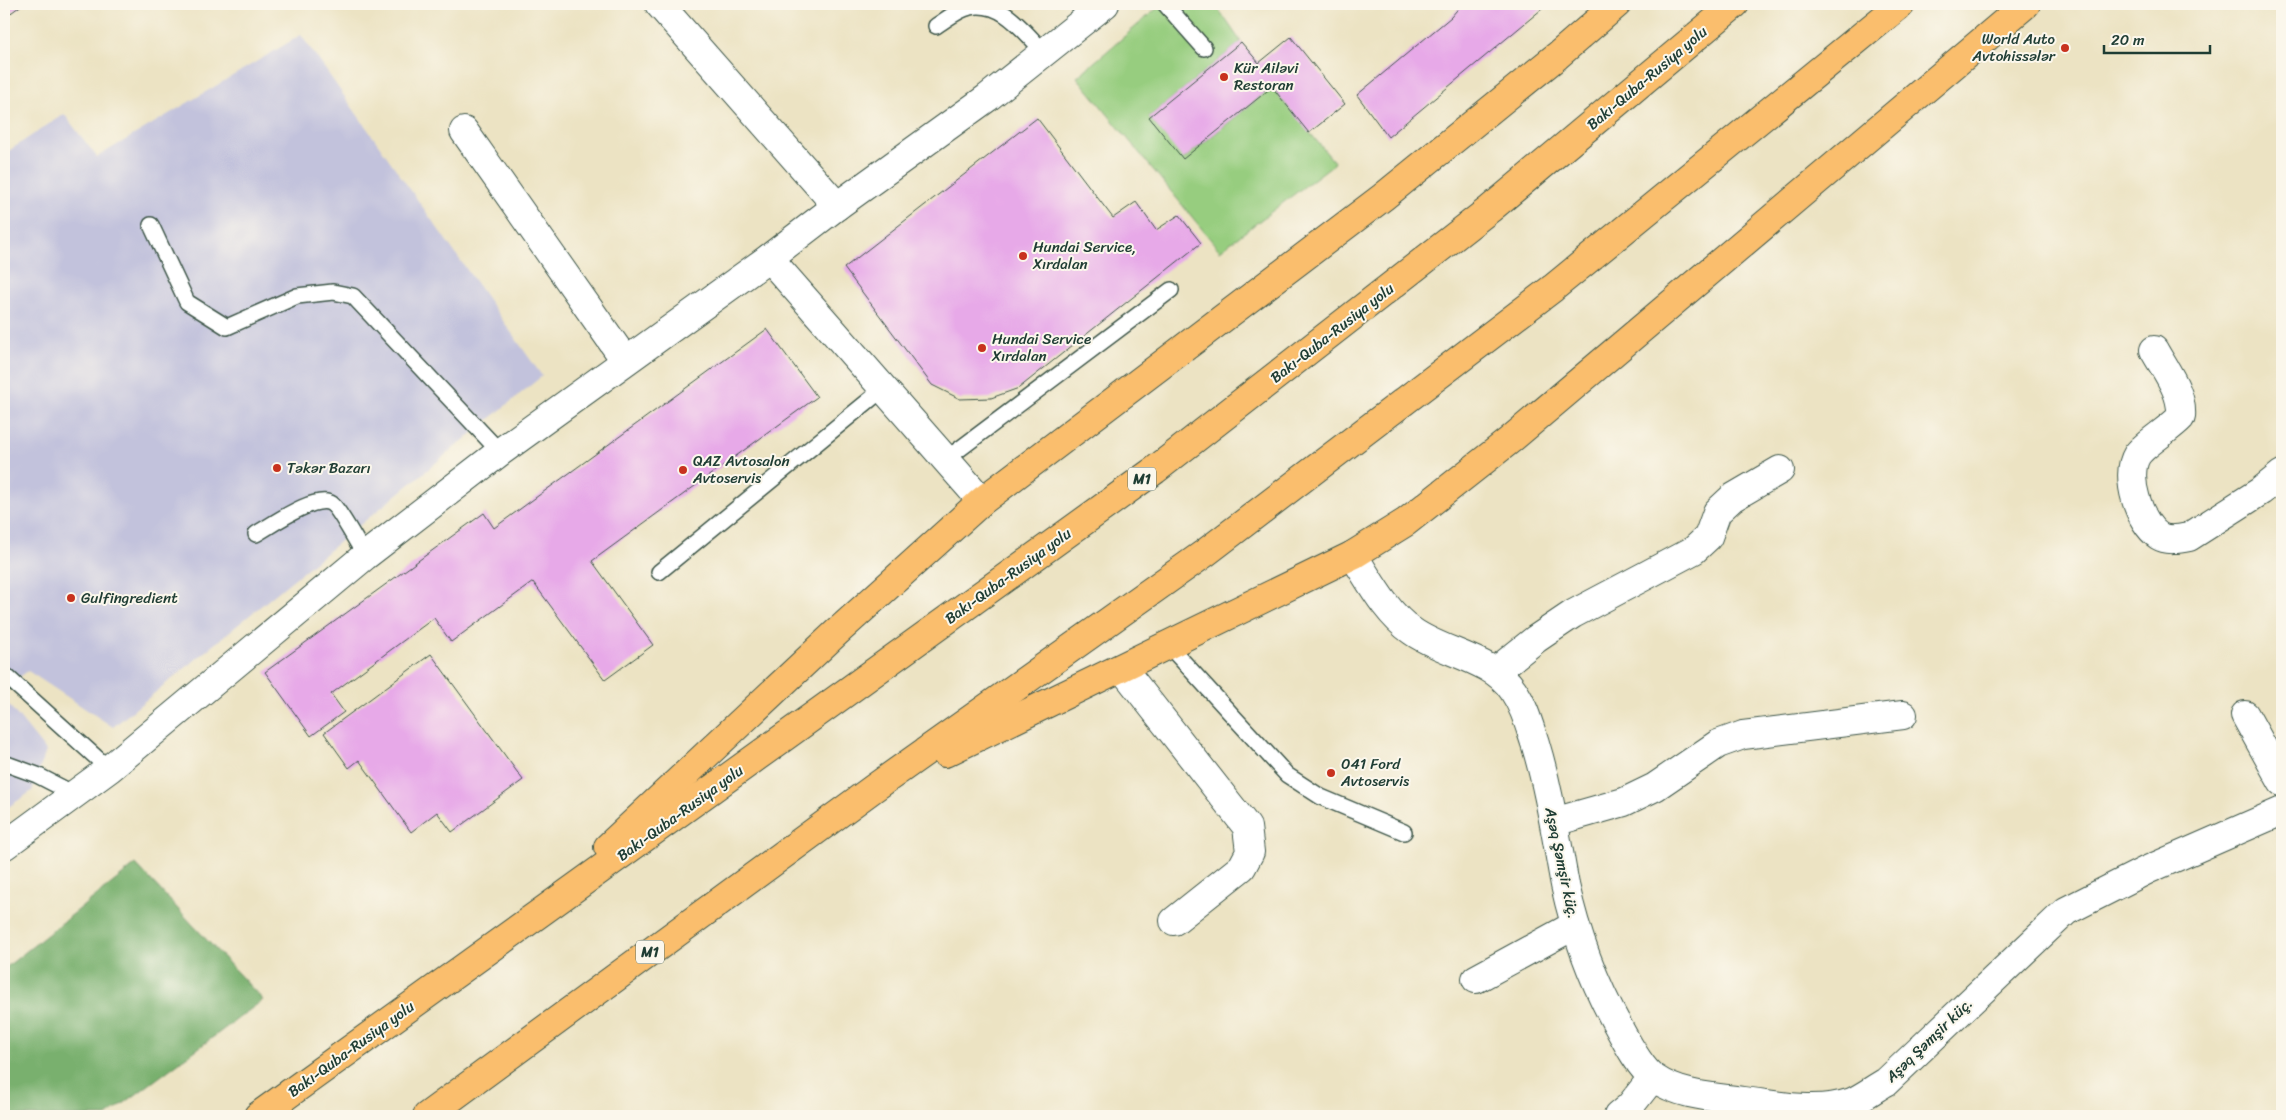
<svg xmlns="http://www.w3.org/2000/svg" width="2286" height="1120" viewBox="0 0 2286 1120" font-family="Sriracha,sans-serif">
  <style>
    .industrial { fill: #c2c2dc }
    .green { fill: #97cd7f; stroke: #5b855a }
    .forest { fill: #79b06e; stroke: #4c7651 }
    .building { fill: #e7a9e8 }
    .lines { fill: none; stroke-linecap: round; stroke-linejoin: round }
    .lane-casing { stroke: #3e5649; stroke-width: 18 }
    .street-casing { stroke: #3e5649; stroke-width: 30 }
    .highway-casing { stroke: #3e5649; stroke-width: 30 }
    .lane { stroke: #fff; stroke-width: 15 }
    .street { stroke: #fff; stroke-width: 28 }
    .highway { stroke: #fabe6d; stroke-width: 28 }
    .poi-dot { fill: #c8321e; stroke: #fbf7ec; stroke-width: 2 }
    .labels { text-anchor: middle; stroke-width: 4; stroke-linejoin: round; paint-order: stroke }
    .shield { fill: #fbf7ec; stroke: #61756b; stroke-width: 1 }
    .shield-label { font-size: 14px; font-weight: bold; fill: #1f3d34 }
    .poi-label { font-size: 15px; fill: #1f3d34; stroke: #fbf7ec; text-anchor: start }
    .street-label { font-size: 15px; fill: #1f3d34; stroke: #fbf7ec }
  </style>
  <rect width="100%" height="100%" fill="#fbf7ec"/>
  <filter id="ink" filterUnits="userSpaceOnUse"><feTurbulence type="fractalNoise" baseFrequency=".02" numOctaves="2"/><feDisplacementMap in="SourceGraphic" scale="10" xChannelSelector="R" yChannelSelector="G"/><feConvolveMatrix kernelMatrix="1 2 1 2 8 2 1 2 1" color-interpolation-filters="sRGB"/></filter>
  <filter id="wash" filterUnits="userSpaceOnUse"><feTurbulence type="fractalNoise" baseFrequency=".0096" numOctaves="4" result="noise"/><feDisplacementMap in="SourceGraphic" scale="20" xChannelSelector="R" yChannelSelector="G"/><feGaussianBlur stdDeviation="1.12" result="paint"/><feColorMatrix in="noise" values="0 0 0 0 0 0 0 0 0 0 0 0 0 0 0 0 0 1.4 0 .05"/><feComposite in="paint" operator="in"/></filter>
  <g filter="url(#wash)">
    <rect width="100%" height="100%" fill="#ece3c3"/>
    <g class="industrial">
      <polygon points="301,35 542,376 113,727 28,671 4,688 4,154 64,114 97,157"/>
      <polygon points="4,699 46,751 32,791 4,810"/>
    </g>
    <polygon class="green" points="1162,4 1215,4 1241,42 1149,117 1184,159 1272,87 1335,163 1220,251 1077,77"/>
    <polygon class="forest" points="136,864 263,1000 107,1116 4,1116 4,969"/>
    <g id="blocks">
      <g class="building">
        <polygon points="4,4 23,4 4,18"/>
        <polygon points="1462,4 1548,4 1388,137 1357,95 1451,17"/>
        <polygon points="1291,37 1345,104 1309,133 1272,87 1183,159 1149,117 1241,42 1259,63"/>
        <polygon points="1037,118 1113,218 1136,202 1156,230 1179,215 1201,243 1019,388 991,398 960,399 932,385 844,268"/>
        <polygon points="767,329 817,397 592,561 653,645 605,680 533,582 451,642 434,618 331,694 344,712 311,736 265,672 484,513 494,528"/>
        <polygon points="431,654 523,780 452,832 437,812 411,832 359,760 349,768 324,733"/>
      </g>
    </g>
  </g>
  <g filter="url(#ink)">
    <use href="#blocks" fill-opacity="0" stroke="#3e5649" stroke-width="1"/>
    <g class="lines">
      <defs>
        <g id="lane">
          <polyline points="1078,4 1088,17"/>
          <polyline points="1165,4 1204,48"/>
          <path d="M936,26C946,20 958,9 970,7C1003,0 1024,32 1045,53"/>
          <polyline points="151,225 187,302 227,327 297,296 333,292 353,296 500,452"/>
          <polyline points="945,460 1171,290"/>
          <path d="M256,534C272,525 316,493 332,504C339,509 359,546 365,556"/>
          <polyline points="659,572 883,389"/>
          <polyline points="1168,645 1287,775 1321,797 1404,832"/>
          <polyline points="4,674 109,769"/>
          <polyline points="4,763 37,775 74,794"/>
        </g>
        <g id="street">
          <polyline points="659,4 837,206"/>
          <polyline points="464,131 625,360"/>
          <polyline points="769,258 982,501"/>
          <path d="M2154,350C2166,372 2183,392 2181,417C2170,429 2144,444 2137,455C2124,476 2139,523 2159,536C2167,541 2179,539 2189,537L2261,491L2282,474"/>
          <path d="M1353,555C1370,581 1386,613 1412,631C1442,653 1492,658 1513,690C1524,706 1529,725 1535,743C1549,789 1556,837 1565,885C1576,935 1594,983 1619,1028C1627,1043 1641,1069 1654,1078C1680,1096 1713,1097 1743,1101C1779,1105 1816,1114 1852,1102C1863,1097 1875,1088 1886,1082L2066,911L2147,870L2282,811"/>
          <polyline points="1122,668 1247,827 1250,852 1242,867 1174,921"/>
          <polyline points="1496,671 1536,639 1573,614 1694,550 1708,537 1717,512 1732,498 1780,470"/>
          <polyline points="2245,715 2282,782"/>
          <polyline points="1554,822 1624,802 1655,787 1718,744 1743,735 1903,715"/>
          <polyline points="4,846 109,769 365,556 500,452 769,258 837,206 987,98 1105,4"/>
          <polyline points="1476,979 1575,925"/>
          <polyline points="1618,1116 1630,1106 1652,1078"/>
        </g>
        <g id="highway">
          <polyline points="945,753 1353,555 1406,522 1510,440 2026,4"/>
          <polyline points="608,847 836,633 982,501 1383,197 1557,56 1617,4"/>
          <polyline points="258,1116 1155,470 1490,209 1735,4"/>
          <polyline points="427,1116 874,788 1205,553 1553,288 1901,4"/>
        </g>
      </defs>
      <use href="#lane" class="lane-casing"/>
      <use href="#street" class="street-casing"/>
      <use href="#highway" class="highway-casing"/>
      <use href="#lane" class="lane"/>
      <use href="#street" class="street"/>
      <use href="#highway" class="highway"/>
    </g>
  </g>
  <g class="poi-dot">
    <circle cx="2065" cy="48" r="5"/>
    <circle cx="1224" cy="77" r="5"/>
    <circle cx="1023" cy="256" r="5"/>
    <circle cx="982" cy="348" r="5"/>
    <circle cx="277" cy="468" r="5"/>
    <circle cx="683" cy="470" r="5"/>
    <circle cx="71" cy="598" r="5"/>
    <circle cx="1331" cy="773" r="5"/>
  </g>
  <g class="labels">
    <g class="shield">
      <rect x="1128" y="467.5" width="28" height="23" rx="4"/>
      <rect x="636" y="940.5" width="28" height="23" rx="4"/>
    </g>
    <g class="shield-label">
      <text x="1142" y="484">M1</text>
      <text x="650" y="957">M1</text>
    </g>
    <g class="poi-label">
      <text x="2055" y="44" text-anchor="end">World Auto<tspan x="2055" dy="17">Avtohissələr</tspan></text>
      <text x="1234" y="73">Kür Ailəvi<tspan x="1234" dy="17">Restoran</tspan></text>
      <text x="1033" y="252">Hundai Service,<tspan x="1033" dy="17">Xırdalan</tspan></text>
      <text x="992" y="344">Hundai Service<tspan x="992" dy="17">Xırdalan</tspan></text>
      <text x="693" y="466">QAZ Avtosalon<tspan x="693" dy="17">Avtoservis</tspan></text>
      <text x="287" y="473">Təkər Bazarı</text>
      <text x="81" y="603">Gulfingredient</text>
      <text x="1341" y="769">041 Ford<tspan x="1341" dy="17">Avtoservis</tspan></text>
    </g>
    <g class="street-label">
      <text transform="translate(1647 78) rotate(-40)" y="5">Bakı-Quba-Rusiya yolu</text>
      <text transform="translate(1332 333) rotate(-38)" y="5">Bakı-Quba-Rusiya yolu</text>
      <text transform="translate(1008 576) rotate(-36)" y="5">Bakı-Quba-Rusiya yolu</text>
      <text transform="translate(680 813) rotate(-36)" y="5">Bakı-Quba-Rusiya yolu</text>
      <text transform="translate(1562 863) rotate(78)" y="5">Aşəq Şəmşir küç.</text>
      <text transform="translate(1929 1040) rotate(-44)" y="5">Aşəq Şəmşir küç.</text>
      <text transform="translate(351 1049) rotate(-36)" y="5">Bakı-Quba-Rusiya yolu</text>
    </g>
  </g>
  <rect width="2286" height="1120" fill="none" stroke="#fbf7ec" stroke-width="20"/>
  <path d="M2104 45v8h106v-8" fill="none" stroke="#1f3d34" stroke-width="2.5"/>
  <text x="2111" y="45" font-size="15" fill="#1f3d34" stroke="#fbf7ec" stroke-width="4" paint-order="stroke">20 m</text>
</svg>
